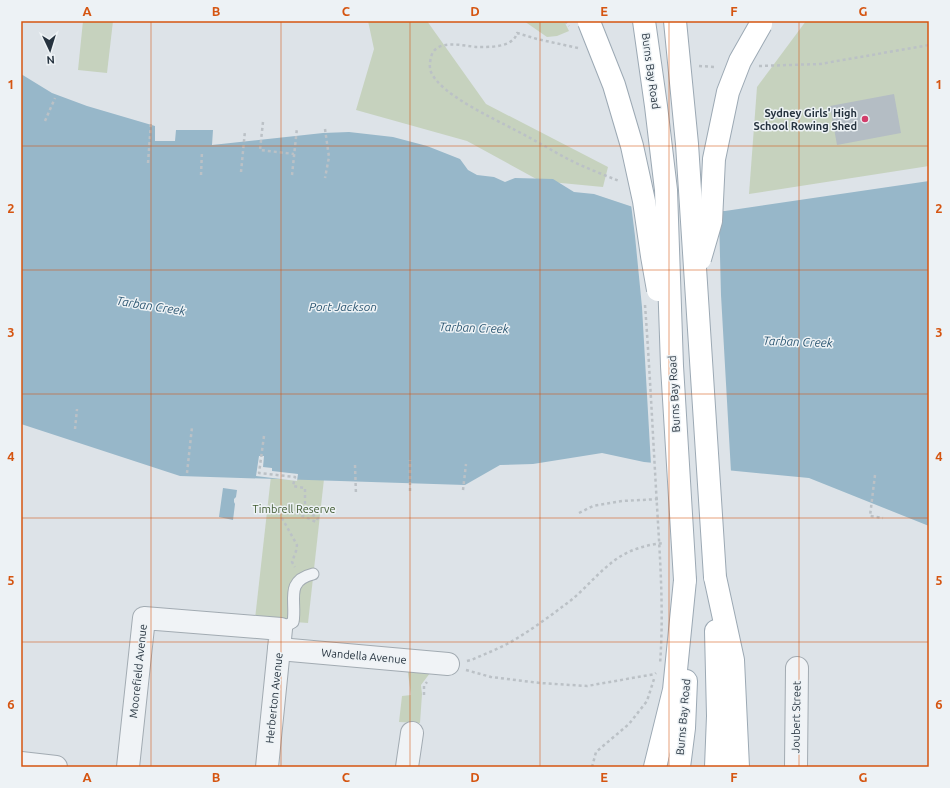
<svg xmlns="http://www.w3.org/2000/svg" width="950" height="788" viewBox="0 0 950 788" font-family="Ubuntu,sans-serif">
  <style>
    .green { fill: #c6d2be }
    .water { fill: #97b7c9 }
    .pier { fill: #dde3e8 }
    .building { fill: #b4bdc4 }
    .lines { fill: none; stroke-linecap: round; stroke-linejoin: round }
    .lane-casing { stroke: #a2abb2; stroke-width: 13 }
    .street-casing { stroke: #a2abb2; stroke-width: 24 }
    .primary-casing { stroke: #9ca9b4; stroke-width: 24 }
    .path { stroke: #bbc1c6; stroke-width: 2.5; stroke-dasharray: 3 3; stroke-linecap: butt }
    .lane { stroke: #f0f3f6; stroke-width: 11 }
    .street { stroke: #f0f3f6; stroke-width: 22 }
    .primary { stroke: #fff; stroke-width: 22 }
    .primary-bridge-casing { stroke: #9ca9b4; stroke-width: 24; stroke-linecap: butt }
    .path-bridge { stroke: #bbc1c6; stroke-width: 2.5; stroke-dasharray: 3 3; stroke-linecap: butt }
    .primary-bridge { stroke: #fff; stroke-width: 22 }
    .grid { fill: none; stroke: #d55511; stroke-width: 1; stroke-opacity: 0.55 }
    .poi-dot { fill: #d23d6b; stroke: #edf2f5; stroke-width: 1.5 }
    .labels { text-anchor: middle; stroke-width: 3; stroke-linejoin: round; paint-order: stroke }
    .street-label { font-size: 11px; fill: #26333f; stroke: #edf2f5 }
    .poi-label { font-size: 11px; font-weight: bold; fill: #26333f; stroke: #edf2f5; text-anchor: end }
    .park-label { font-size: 11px; fill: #415b33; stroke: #edf2f5 }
    .water-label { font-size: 12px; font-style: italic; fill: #2f5974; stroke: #edf2f5 }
    .neatline { fill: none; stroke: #d55511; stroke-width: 1.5 }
    .grid-label { font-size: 13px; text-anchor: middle; font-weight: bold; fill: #d55511 }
  </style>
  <rect width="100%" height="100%" fill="#dde3e8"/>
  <g class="green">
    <polygon points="83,21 113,21 107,73 78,70"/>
    <polygon points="368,21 427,21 486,104 608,167 603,187 540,181 467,141 356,110 374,49"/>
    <polygon points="524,21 564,21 569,31 557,36 547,37"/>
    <polygon points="806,21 929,21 929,166 749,194 757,87"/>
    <polygon points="271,476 324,479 308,623 255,619"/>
    <polygon points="407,666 433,669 421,685 422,694 420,723 399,722 402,696 411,695"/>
  </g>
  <g class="water">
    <polygon points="21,74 52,93 87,106 155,126 155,141 175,141 176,130 213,130 212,145 323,133 349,132 393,137 427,146 460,159 468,170 477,175 494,177 505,182 515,178 553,179 574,192 594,194 636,208 691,211 725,211 929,181 929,526 809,478 644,462 602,453 533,464 500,465 465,485 180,476 21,424"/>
    <polygon points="223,488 237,490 236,497 234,499 234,502 235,504 233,520 219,517"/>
  </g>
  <g class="pier">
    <polygon points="631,204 636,206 656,208 692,209 719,217 721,295 731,472 651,465 642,307 635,236"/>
    <polygon points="259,456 264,456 263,467 272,468 272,471 298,474 297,481 256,476"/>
  </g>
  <polygon class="building" points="894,94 901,133 837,145 830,106"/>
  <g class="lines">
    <defs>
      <path id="lane" d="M281,629L293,622C297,602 284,581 313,574"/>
      <g id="street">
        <polyline points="279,649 448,664"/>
        <polyline points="21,763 56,767"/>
        <polyline points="128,767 144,618 281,629 267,767"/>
        <polyline points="407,767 412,733"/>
        <polyline points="796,767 797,668"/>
      </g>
      <g id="primary">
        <polyline points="715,577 733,660 738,767"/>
        <polyline points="655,767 674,690 685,580"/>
        <polyline points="679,767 684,728 686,681"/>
        <polyline points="716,767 718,716 716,631"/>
      </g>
    </defs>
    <use href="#lane" class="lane-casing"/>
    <use href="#street" class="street-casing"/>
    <use href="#primary" class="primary-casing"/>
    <g class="path">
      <polyline points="565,21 569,26"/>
      <path d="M578,48L537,39L517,33C513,48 489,47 477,47C463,46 436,38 431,57C430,62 429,67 431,72C441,95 493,118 515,130C533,139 549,149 566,158C583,167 602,174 619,181"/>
      <polyline points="699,66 716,67"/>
      <polyline points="759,66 820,64 929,45"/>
      <polyline points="45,121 55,98"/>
      <polyline points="263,122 260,150 294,154"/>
      <polyline points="325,129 329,157 325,178"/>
      <polyline points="148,163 151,122"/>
      <polyline points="241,172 245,131"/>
      <polyline points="201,175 202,151"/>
      <polyline points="292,175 297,128"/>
      <polyline points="75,429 77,409"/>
      <path d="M264,436L259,473L295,477L293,486L305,488V511L318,518L316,522C300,515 285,507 267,507"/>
      <polyline points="355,465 356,495"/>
      <polyline points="187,473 192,427"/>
      <polyline points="875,475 870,516 883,518"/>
      <polyline points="463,490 466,464"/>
      <polyline points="410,491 410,460"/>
      <polyline points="279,507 278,511 297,545 296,551 292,562 295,567"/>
      <polyline points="579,513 593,506 622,501 660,499"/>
      <path d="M467,661L471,660C483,655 495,650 507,644C529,632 550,616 570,601C584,590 596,575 610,564C625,551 644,545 663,543"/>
      <polyline points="466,670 491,677 540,683 587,686 655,674 656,673"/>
      <polyline points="424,695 424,686 427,682"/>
      <polyline points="592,767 596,752 629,724 647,701 654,679"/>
    </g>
    <use href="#lane" class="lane"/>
    <use href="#street" class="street"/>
    <use href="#primary" class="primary"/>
    <defs>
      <g id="primary-bridge">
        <polyline points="644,21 656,106 666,190 672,366 685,580"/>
        <polyline points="675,21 687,144 715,577"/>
        <polyline points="589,22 614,85 632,146 644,201 652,256 658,290"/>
        <polyline points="700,259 711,221 714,159 728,92 740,61 761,24"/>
      </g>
    </defs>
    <use href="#primary-bridge" class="primary-bridge-casing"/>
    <path class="path-bridge" d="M645,305C650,372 653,439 657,506C660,558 664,611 660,664"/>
    <use href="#primary-bridge" class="primary-bridge"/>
  </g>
  <path class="grid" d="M151,21V767M281,21V767M410,21V767M540,21V767M669,21V767M799,21V767M21,146H929M21,270H929M21,394H929M21,518H929M21,642H929"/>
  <circle class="poi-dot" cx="865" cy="119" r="4"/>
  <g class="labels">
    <g class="street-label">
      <text transform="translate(651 71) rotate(82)" y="4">Burns Bay Road</text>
      <text transform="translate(674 394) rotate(-93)" y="4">Burns Bay Road</text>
      <text transform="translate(364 656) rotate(5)" y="4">Wandella Avenue</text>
      <text transform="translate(138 671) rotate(-84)" y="4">Moorefield Avenue</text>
      <text transform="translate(274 698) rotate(-84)" y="4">Herberton Avenue</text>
      <text transform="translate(683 717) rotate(-85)" y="4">Burns Bay Road</text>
      <text transform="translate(796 717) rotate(-89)" y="4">Joubert Street</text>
    </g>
    <g class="poi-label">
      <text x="857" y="117">Sydney Girls' High<tspan x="857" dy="13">School Rowing Shed</tspan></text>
    </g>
    <g class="park-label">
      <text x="294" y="513">Timbrell Reserve</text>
    </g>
    <g class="water-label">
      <text transform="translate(151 306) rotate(9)" y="4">Tarban Creek</text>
      <text x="343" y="311">Port Jackson</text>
      <text transform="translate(474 328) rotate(2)" y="4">Tarban Creek</text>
      <text transform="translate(798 342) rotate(2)" y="4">Tarban Creek</text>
    </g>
  </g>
  <rect width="950" height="788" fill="none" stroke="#edf2f5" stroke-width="44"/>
  <g transform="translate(50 50) rotate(176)" stroke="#edf2f5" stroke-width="3" paint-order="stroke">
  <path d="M0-3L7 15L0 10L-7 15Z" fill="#26333f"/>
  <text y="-6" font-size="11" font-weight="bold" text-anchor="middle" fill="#26333f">N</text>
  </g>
  <rect x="22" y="22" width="906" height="744" class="neatline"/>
  <g class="grid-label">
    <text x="87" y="16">A</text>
    <text x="216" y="16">B</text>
    <text x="346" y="16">C</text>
    <text x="475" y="16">D</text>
    <text x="604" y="16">E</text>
    <text x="734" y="16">F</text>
    <text x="863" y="16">G</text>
    <text x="11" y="89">1</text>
    <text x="939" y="89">1</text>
    <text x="11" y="213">2</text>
    <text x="939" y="213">2</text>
    <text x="11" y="337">3</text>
    <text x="939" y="337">3</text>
    <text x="11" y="461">4</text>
    <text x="939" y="461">4</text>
    <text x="11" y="585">5</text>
    <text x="939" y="585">5</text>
    <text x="11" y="709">6</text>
    <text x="939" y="709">6</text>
    <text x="87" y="782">A</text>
    <text x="216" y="782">B</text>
    <text x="346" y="782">C</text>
    <text x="475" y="782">D</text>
    <text x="604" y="782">E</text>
    <text x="734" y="782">F</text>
    <text x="863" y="782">G</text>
  </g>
</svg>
